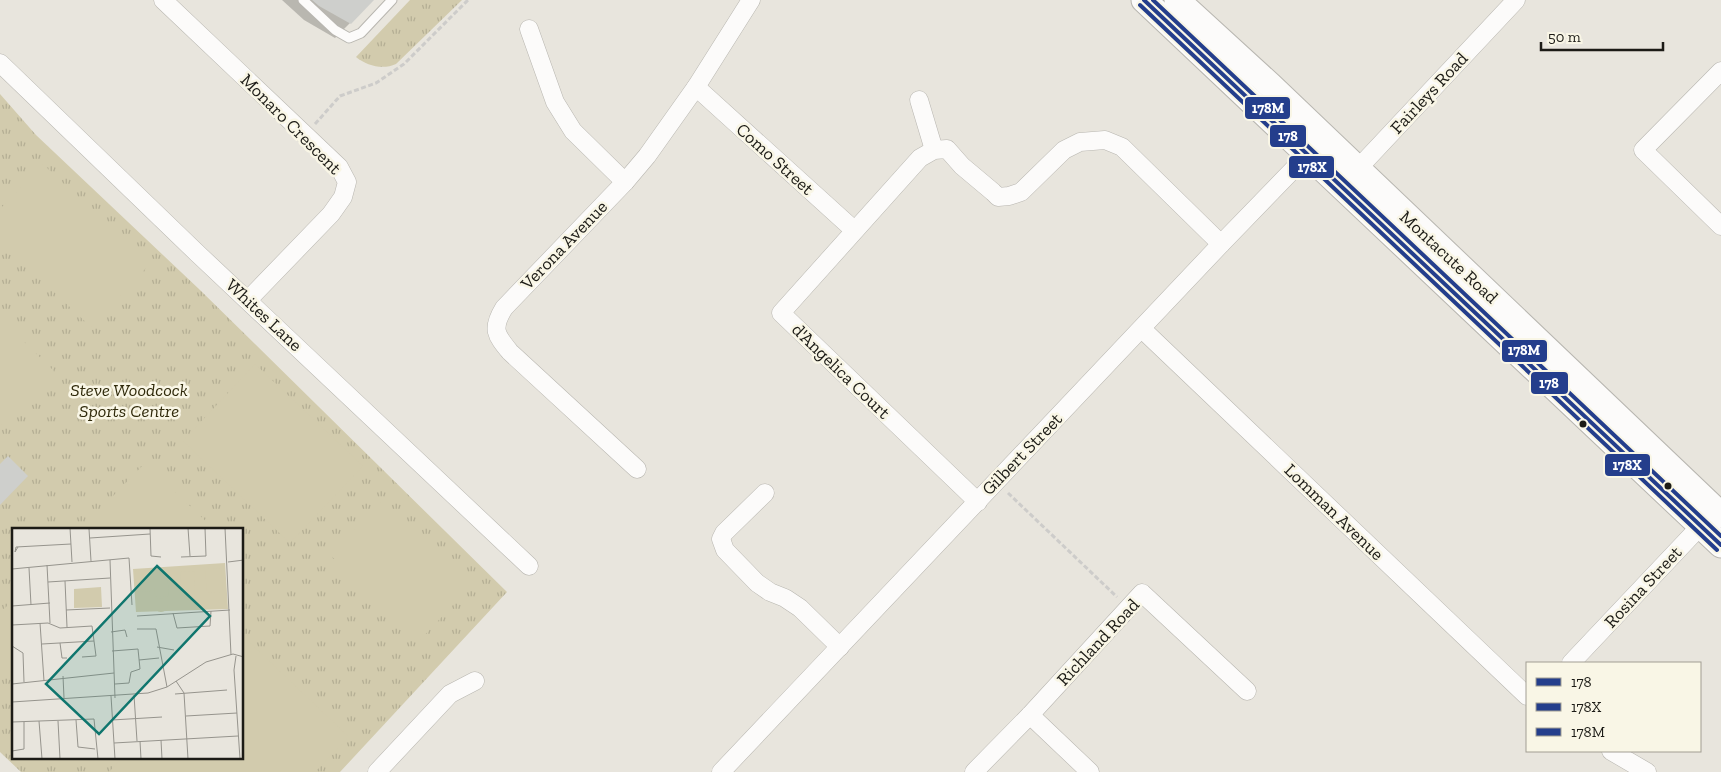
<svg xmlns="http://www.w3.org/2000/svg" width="1721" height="772" viewBox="0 0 1721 772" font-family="'Zilla Slab',serif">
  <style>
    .park { fill: url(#park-tufts); fill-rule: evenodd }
    .pitch { fill: #d2cbad }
    .shadow { fill: #0003 }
    .building { fill: #cecfcc }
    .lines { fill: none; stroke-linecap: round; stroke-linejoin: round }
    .service-casing { stroke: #b8b6b0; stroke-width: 11 }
    .minor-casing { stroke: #b8b6b0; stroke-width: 19 }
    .secondary-casing { stroke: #b8b6b0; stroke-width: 27 }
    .path { stroke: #cdccca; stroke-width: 3; stroke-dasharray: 5 2.5; stroke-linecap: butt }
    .service { stroke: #fcfbfa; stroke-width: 9 }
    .minor { stroke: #fcfbfa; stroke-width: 18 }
    .secondary { stroke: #fcfbfa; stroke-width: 25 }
    .bus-1-casing { stroke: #f9f6e6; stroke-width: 8 }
    .bus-2-casing { stroke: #f9f6e6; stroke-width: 8 }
    .bus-3-casing { stroke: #f9f6e6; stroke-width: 8 }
    .bus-1 { stroke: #243e8c; stroke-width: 4 }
    .bus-2 { stroke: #243e8c; stroke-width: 4 }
    .bus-3 { stroke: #243e8c; stroke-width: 4 }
    .bus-dot { fill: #1c1b16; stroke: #f9f6e6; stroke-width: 2 }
    .labels { text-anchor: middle; stroke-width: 5; stroke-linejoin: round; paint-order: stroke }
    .street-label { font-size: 18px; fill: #1c1b16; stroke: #f9f6e6 }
    .park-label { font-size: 18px; font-style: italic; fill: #302a0b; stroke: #f9f6e6 }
    .inset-road { fill: none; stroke: #96948d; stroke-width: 1 }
    .view { fill: #0f766e; fill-opacity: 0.15; stroke: #0f766e; stroke-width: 2.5 }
    .inset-edge { fill: none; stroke: #1c1b16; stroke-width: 2.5 }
    .line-badge { stroke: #f9f6e6; stroke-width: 2 }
    .badge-label { font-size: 14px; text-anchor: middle; font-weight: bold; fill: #fff }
  </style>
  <defs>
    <pattern id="park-tufts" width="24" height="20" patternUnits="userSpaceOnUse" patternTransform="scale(1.25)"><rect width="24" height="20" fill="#d2cbad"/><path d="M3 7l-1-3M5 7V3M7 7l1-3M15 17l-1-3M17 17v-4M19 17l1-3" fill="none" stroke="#b4ae94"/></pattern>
  </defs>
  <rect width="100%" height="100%" fill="#e8e5dd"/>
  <g class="park">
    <path d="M410,0H462L396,64C383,70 367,66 356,57Z"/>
    <path d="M0,94L36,135L200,290L507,592L340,772H21L0,752ZM14,530H242V758H14Z"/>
  </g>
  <g class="pitch">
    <polygon points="43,164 149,265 91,327 0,241 0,209"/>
    <polygon points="0,318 54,371 0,426"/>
    <polygon points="255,364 363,466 290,543 183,441"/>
    <polygon points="145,463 214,529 81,529"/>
    <polygon points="381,502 470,587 420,640 330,555"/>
    <polygon points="14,599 14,677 0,664 0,613"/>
    <polygon points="243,636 349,737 315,772 109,772 122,758 242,758"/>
  </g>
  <polygon class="shadow" points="282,0 373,0 335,38 304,20"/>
  <g class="building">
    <polygon points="312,0 374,0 351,24 319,6"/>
    <polygon points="8,456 28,476 0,505 0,464"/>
  </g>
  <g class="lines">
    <defs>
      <polyline id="service" points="303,0 335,30 349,38 361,33 392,0"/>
      <g id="minor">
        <polyline points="163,0 339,167 347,182 343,197 331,214 248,300"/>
        <polyline points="529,29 555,102 573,131 625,182"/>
        <polyline points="0,63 197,253 529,566"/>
        <polyline points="1721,71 1643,150 1721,226"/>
        <polyline points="696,87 854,230"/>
        <polyline points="919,100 934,150"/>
        <polyline points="1350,177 1516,0"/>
        <polyline points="1142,329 1527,696"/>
        <path d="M637,469L510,352C496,335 491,329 504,308L625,182L647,156L696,87L751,0"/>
        <polyline points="765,493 724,533 721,539 725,550 757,583 770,592 785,598 800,608 840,647"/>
        <polyline points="978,502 781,313 920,158 934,150 947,149 962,166 993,192 998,197 1009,196 1021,192 1064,150 1080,142 1105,140 1122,147 1221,244"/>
        <polyline points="1571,663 1708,518"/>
        <polyline points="1030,715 1090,772"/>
        <polyline points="1611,751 1647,772"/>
        <polyline points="377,772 450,694 475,681"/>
        <polyline points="721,772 1221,244 1315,147"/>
        <polyline points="974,772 1030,715 1142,593 1247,691"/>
      </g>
      <g id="secondary">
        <polyline points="1144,0 1721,545"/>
        <polyline points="1177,0 1270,85 1721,515"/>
      </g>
    </defs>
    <use href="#service" class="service-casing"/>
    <use href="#minor" class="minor-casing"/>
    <use href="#secondary" class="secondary-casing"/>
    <g class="path">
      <polyline points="315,124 340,96 376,83 404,64 468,0"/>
      <polyline points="1008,493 1117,597"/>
    </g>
    <use href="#service" class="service"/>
    <use href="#minor" class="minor"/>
    <use href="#secondary" class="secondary"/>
    <defs>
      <polyline id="bus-1" points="1144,0 1721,545"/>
      <polyline id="bus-2" points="1140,5 1717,550"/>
      <polyline id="bus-3" points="1153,0 1721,536"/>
    </defs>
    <use href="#bus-1" class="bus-1-casing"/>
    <use href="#bus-2" class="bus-2-casing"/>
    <use href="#bus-3" class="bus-3-casing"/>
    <use href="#bus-1" class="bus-1"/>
    <use href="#bus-2" class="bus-2"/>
    <use href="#bus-3" class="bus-3"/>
  </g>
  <g class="bus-dot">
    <circle cx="1583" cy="424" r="4.5"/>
    <circle cx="1668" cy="486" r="4.5"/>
  </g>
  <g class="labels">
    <g class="street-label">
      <text transform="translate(1429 93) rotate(-47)" y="6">Fairleys Road</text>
      <text transform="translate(291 124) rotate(45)" y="6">Monaro Crescent</text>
      <text transform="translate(775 159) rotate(42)" y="6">Como Street</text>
      <text transform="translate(564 245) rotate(-46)" y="6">Verona Avenue</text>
      <text transform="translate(1449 257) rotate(43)" y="6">Montacute Road</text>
      <text transform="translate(264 315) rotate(43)" y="6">Whites Lane</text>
      <text transform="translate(841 371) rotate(44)" y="6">d'Angelica Court</text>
      <text transform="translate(1022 454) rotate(-46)" y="6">Gilbert Street</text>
      <text transform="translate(1334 512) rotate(44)" y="6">Lomman Avenue</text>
      <text transform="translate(1643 587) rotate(-47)" y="6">Rosina Street</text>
      <text transform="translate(1098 642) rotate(-47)" y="6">Richland Road</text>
    </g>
    <g class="park-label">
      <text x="129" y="396">Steve Woodcock<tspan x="129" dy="21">Sports Centre</tspan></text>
    </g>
  </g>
  <g transform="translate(12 528)">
    <rect width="231" height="231" fill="#e8e5dd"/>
    <path d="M213,35L216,81L124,84L121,41ZM89,59L90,79L62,80V61Z" fill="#d2cbad"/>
    <path d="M209,40L211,64L195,65L193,41ZM137,42L139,63L125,64L123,43ZM182,43L183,67H169L168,44ZM141,45H155L157,68L143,69ZM142 77a7 7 0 1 1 14 0a7 7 0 1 1-14 0Z" fill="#d2cbad"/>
    <path class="inset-road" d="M58,0L60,34M138,0L139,28L149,29M176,0L178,28M213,0L219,127M77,1L79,33M78,10L138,6M6,19L3,24L4,19L59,16M169,29L194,28L193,0M98,32L103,170M216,34L232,32M35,37L38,95M17,40L19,77M0,41L117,30L120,77M53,53L55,99M36,54L98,50M0,78L38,75M54,82L98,80M161,85L165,100L198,98L199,83M125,88L218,82M28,95L32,153M0,97L36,95L48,100L80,98L84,128L70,129M125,101H144L155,159M99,104L113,102L115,109M48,115L50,130H55M30,116L82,113M0,118L11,125L12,154M145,119L162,122M100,123L126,121L128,141L119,144L117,155L103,156M224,128L222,142L228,231M127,132L147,130M51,148L52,170M164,153L172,165L176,231M0,156L102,145M163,166L215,162M122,167L125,213M99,168L103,231M0,174L136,165L155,159L194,134L221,126L232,129M174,188L225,185M64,192L66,219L83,221M100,192L150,189M27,193L30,231M46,193L48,231M0,194L82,191L86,231M149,212L150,231M128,213L129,231M102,215L226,208M0,223L12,221V194"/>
    <path class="view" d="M145,38L198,88L87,206L34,156Z"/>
    <rect width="231" height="231" class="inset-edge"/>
  </g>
  <g class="line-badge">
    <rect x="1244" y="96" width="47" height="24" rx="5" fill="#243e8c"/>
    <rect x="1269" y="124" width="38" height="24" rx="5" fill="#243e8c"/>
    <rect x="1288" y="155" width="47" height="24" rx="5" fill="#243e8c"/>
    <rect x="1501" y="339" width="47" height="24" rx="5" fill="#243e8c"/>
    <rect x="1530" y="371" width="39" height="24" rx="5" fill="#243e8c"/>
    <rect x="1604" y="453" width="47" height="24" rx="5" fill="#243e8c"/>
  </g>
  <g class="badge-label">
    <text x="1268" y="113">178M</text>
    <text x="1288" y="141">178</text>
    <text x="1312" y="172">178X</text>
    <text x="1524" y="355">178M</text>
    <text x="1549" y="388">178</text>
    <text x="1627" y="470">178X</text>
  </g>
  <rect x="1526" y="662" width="175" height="90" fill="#f9f6e6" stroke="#a19e93"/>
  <rect x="1536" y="678" width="25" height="8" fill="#243e8c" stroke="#a19e93"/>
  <text x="1571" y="687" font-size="15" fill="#1c1b16">178</text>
  <rect x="1536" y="703" width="25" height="8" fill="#243e8c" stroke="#a19e93"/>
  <text x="1571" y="712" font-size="15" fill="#1c1b16">178X</text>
  <rect x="1536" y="728" width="25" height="8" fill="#243e8c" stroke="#a19e93"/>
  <text x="1571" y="737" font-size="15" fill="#1c1b16">178M</text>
  <path d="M1541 42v8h122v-8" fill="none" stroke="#1c1b16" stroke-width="2.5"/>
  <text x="1548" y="42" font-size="15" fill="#1c1b16" stroke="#f9f6e6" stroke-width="4" paint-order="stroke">50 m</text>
</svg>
